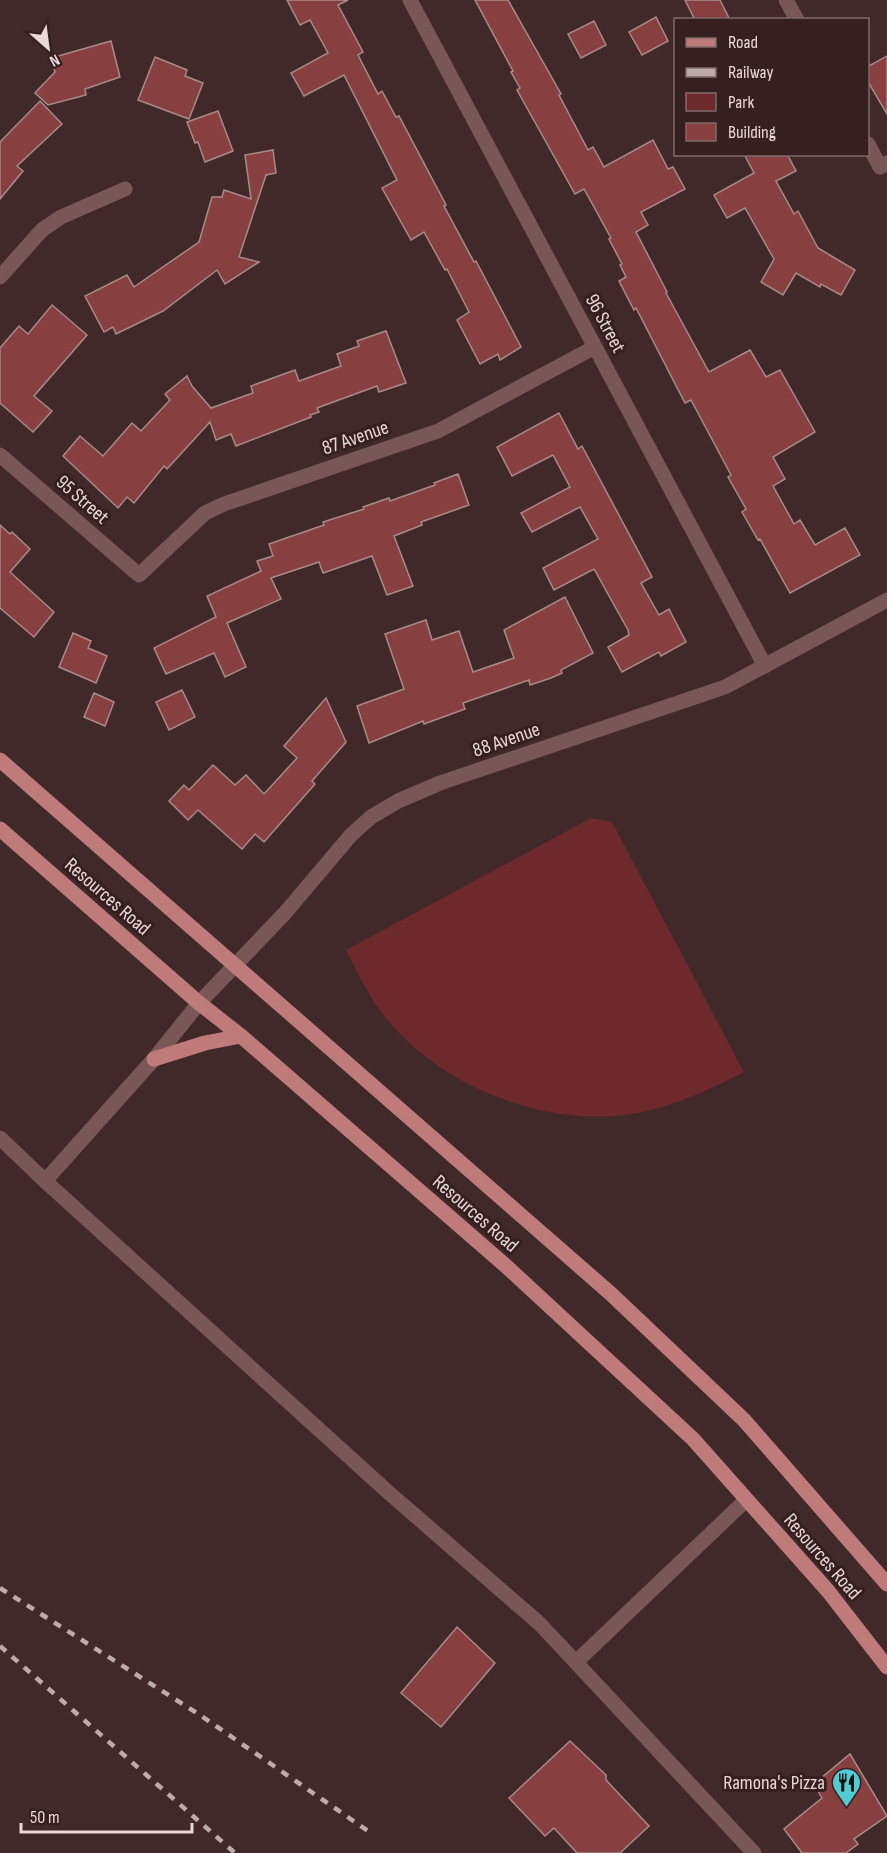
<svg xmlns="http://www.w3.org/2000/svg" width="887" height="1853" viewBox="0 0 887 1853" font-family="'Sofia Sans Condensed',sans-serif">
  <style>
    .green { fill: #6d292c }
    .building { fill: #873f40; stroke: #a88b89; stroke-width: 1.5 }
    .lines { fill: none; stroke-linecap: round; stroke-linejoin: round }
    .minor { stroke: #785756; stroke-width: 15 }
    .major { stroke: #be7b7a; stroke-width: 15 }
    .rail { stroke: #bdabab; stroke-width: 4.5; stroke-dasharray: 8 8; stroke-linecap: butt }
    .labels { text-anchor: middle; stroke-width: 6; stroke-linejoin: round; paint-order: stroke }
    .street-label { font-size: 20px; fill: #e8d8d7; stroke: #36201f }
    .poi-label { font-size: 20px; fill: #e8d8d7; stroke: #36201f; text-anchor: end }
  </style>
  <rect width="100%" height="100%" fill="#412929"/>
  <path class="green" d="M591,818L612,822L744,1072C705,1092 660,1113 615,1116C526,1122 425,1078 374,1002C364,986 355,967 346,950Z"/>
  <g class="building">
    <polygon points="287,0 348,0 338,5 363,52 358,55 378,94 382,91 396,117 399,116 446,205 444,206 474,262 476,261 521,347 500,360 498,354 480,364 457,320 469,312 447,269 445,270 424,232 411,240 382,188 397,180 344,75 304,96 291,73 328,53 310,20 300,25"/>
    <polygon points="475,0 508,0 561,94 559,95 588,150 593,147 604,167 653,140 668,169 673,167 685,189 641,212 648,225 636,232 667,292 666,293 709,372 750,350 766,377 780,370 815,432 773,457 785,479 773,486 794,524 800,520 815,545 845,528 860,555 790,593 760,539 758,540 742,512 746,509 728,477 731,475 691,400 685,403 636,308 634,310 619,281 626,277 620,265 622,264 609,239 611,238 584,189 575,194 517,90 520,88 511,72 513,71"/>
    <polygon points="685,0 720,0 730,20 695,20"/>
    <polygon points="656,17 668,41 642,55 629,32"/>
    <polygon points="594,21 606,45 581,58 568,34"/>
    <polygon points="111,41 120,77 85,89 86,95 48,105 35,93 55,72 51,58"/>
    <polygon points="887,56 887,114 867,80 867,67"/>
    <polygon points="155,57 187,70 185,76 203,83 189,119 138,100"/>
    <polygon points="40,101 62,124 17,166 23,171 0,199 0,142"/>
    <polygon points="218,111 233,151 205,162 198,142 195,143 187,122"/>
    <polygon points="273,150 276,173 266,175 239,257 259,262 225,284 217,270 163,311 116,334 113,327 104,332 85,296 127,275 134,287 199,242 212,197 222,197 224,190 251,199 245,155"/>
    <polygon points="744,154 787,154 796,171 776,181 794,214 798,211 818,248 855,270 841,295 821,284 820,287 796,273 783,295 761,282 774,259 745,208 727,218 714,195 754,173"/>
    <polygon points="52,305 87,335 34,396 52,411 33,432 0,403 0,348 19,326 28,334"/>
    <polygon points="386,331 406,383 379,392 377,386 317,408 319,412 310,415 311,417 236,446 231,434 216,440 210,422 167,469 164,466 134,503 127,497 118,508 63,456 80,436 103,456 132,423 141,431 170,400 165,394 187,376 192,386 211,408 253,393 251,386 295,370 299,381 341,366 337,354 359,346 357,341"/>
    <polygon points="559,413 578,449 582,446 652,577 641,583 659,615 669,609 686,642 661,656 659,652 622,672 608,647 629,635 628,630 594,569 554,590 543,568 598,539 580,507 532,532 521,513 570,487 553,455 512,476 497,447"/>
    <polygon points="458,474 469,505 421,522 422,525 394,536 413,586 387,595 372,556 323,573 319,562 271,578 281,599 227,623 246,667 225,677 214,653 166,674 154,648 216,617 207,596 261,571 257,561 273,556 269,544 324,525 323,522 364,509 363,507 389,498 390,501 435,485 434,483"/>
    <polygon points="0,525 10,534 12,532 30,549 10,572 54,612 34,637 0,608"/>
    <polygon points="565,597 593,653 561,670 562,673 551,678 530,685 529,680 463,703 465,709 424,724 423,721 369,743 357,706 404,689 385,634 426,620 432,640 459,631 473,672 514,658 504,630"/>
    <polygon points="73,633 91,641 88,648 107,656 96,683 59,667"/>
    <polygon points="182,690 195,717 169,730 156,702"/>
    <polygon points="94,693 114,702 105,726 84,717"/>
    <polygon points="326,698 346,742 312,781 315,784 264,842 255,834 242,849 198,810 188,820 169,801 184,785 189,790 213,765 235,785 246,775 264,794 297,758 284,746"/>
    <polygon points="457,1627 495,1663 441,1727 401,1693"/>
    <polygon points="570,1741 606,1775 606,1780 649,1826 620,1853 577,1853 554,1828 545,1836 509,1798"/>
    <polygon points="850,1754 887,1816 854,1839 858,1844 846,1853 802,1853 784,1829 822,1798 814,1784"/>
  </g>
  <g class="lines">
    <g class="minor">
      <polyline points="410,0 765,666"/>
      <polyline points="786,0 797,20"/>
      <polyline points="868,144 880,167 887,163"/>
      <polyline points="0,277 42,230 61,217 125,189"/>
      <polyline points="0,455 139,575 205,513 224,504 438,431 595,347"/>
      <polyline points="0,1138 45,1181 388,1492 540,1624 754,1853"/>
      <polyline points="45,1181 154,1059 199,1003 285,913 351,835 371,817 398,801 440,783 725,687 887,600"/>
      <polyline points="576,1662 746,1500"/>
    </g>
    <g class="major">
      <polyline points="0,760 610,1293 744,1420 887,1584"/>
      <polyline points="0,829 199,1003 241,1036 506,1266 693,1439 828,1591 887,1667"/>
      <polyline points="154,1059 205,1043 241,1036"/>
    </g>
    <g class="rail">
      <polyline points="0,1588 200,1715 368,1831"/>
      <polyline points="0,1646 235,1853"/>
    </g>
  </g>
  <defs>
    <symbol id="restaurant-pin" viewBox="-11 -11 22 30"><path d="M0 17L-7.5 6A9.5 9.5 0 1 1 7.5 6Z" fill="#51ccd3" stroke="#36201f"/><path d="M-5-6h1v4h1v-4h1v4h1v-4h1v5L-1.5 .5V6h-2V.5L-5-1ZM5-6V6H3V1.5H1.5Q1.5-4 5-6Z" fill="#111"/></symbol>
  </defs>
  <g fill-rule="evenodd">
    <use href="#restaurant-pin" x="830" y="1766" width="33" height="45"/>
  </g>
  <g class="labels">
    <g class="street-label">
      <text transform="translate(606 323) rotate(62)" y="7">96 Street</text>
      <text transform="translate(355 437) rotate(-19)" y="7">87 Avenue</text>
      <text transform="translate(83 499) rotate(41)" y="7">95 Street</text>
      <text transform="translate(506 739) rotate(-19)" y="7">88 Avenue</text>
      <text transform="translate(108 896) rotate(41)" y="7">Resources Road</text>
      <text transform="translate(476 1213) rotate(41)" y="7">Resources Road</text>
      <text transform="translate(823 1556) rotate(49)" y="7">Resources Road</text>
    </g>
    <g class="poi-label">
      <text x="825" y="1789">Ramona's Pizza</text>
    </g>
  </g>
  <rect x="674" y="18" width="195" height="138" fill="#36201f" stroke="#7d6a69" stroke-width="1.5"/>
  <rect x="686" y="38" width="30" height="9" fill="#be7b7a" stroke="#7d6a69" stroke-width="1.5"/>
  <text x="728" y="48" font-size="18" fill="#e8d8d7">Road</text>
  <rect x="686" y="68" width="30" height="9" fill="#bdabab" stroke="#7d6a69" stroke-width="1.5"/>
  <text x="728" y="78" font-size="18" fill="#e8d8d7">Railway</text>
  <rect x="686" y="93" width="30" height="18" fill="#6d292c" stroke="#7d6a69" stroke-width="1.5"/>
  <text x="728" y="108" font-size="18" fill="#e8d8d7">Park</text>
  <rect x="686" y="123" width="30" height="18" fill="#873f40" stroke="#7d6a69" stroke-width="1.5"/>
  <text x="728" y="138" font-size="18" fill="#e8d8d7">Building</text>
  <g transform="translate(48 48) rotate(152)" stroke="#36201f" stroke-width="4.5" paint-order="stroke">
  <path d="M0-4.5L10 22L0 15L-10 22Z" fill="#e8d8d7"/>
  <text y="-9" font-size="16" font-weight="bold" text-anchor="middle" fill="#e8d8d7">N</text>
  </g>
  <path d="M21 1823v9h171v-9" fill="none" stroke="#e8d8d7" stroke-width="3"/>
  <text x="30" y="1823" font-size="18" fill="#e8d8d7" stroke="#36201f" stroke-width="4.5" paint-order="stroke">50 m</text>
</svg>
